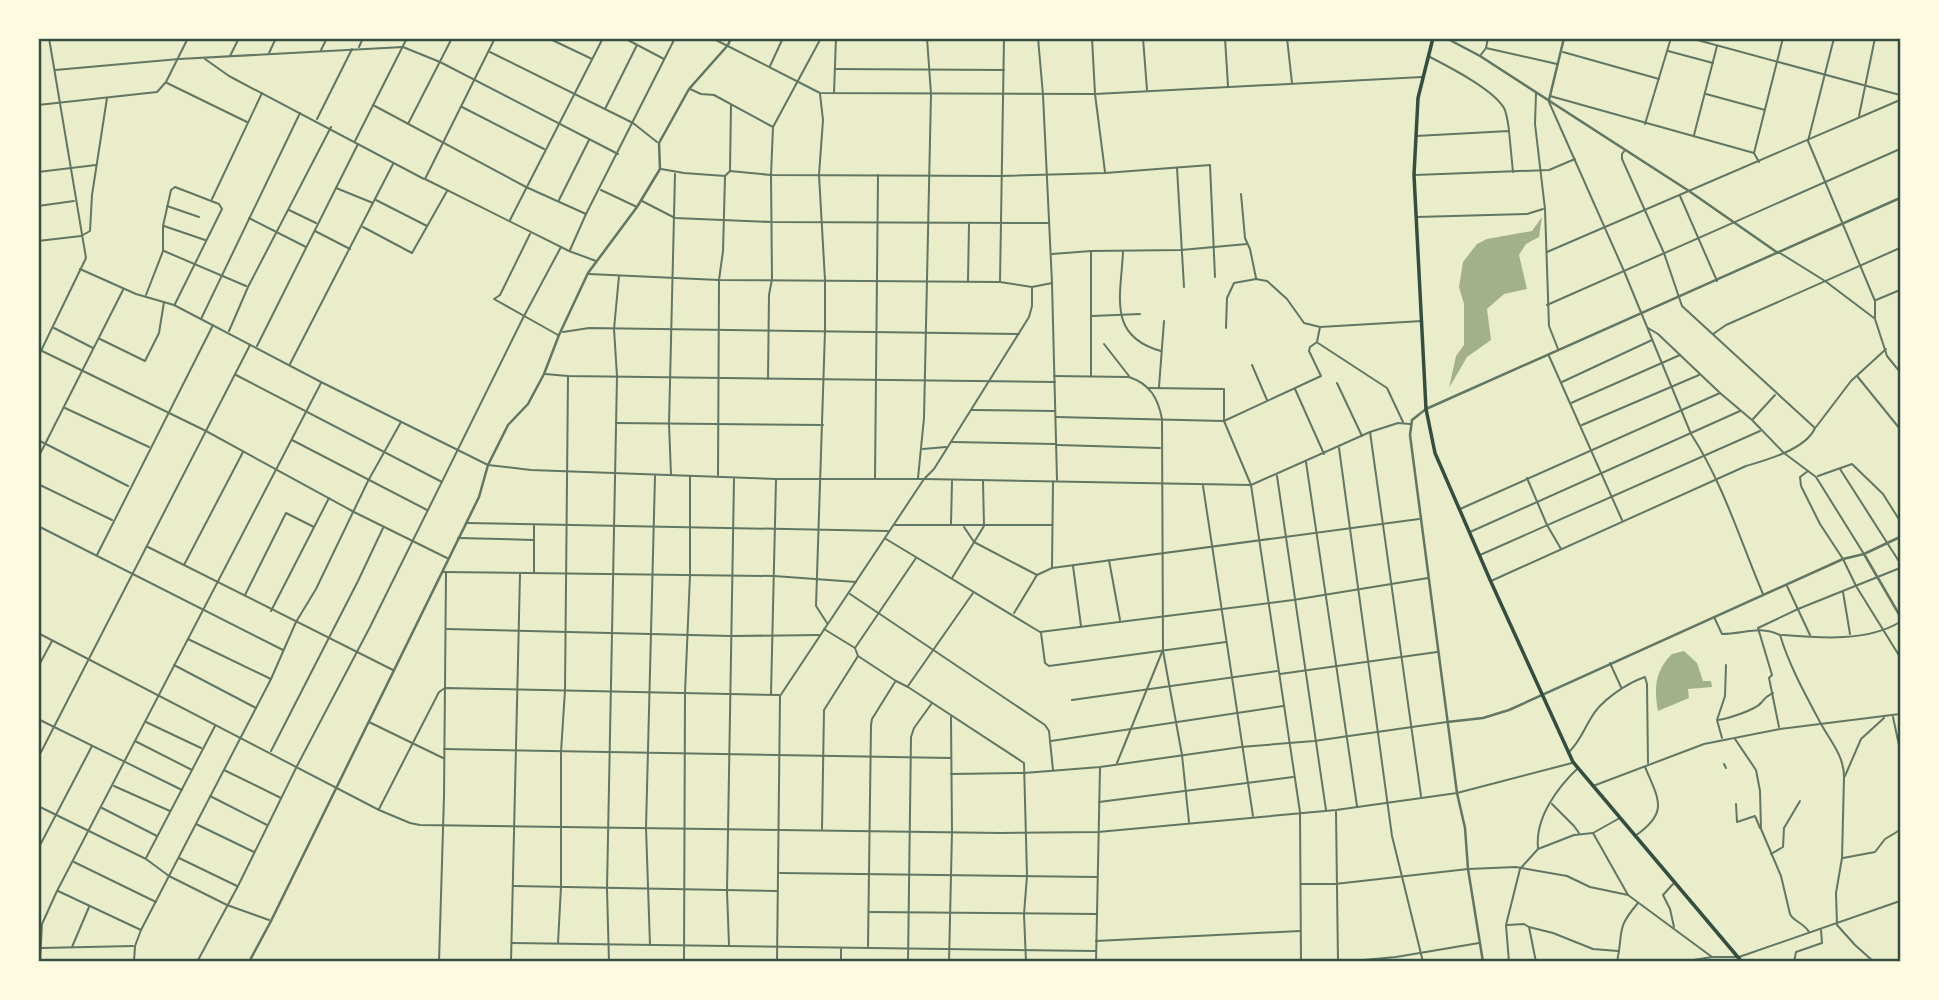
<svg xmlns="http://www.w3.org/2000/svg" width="1939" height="1000" viewBox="0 0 1939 1000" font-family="Montserrat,sans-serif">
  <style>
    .water { fill: #a3b18a }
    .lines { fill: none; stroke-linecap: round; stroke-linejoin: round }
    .minor { stroke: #617663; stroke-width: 2 }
    .tertiary { stroke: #617663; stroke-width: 2.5 }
    .primary { stroke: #344e41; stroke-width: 3.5 }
    .neatline { fill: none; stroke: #344e41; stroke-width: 2.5 }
  </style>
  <rect width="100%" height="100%" fill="#e9edc9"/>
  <g class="water">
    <polygon points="1542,217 1539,237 1526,244 1519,255 1527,289 1504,294 1487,309 1491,340 1467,357 1449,388 1456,356 1464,345 1464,304 1459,287 1463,262 1477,244 1487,239 1532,231"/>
    <path d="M1684,651L1697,663L1703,681H1711L1712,687L1688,689L1689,698L1658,711C1654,687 1655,671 1672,654Z"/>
  </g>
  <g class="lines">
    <g class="minor">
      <polyline points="495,38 425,179 569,251 596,261"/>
      <polyline points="548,38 592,59"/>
      <polyline points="624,38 664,59"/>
      <polyline points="712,38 820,93 1095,94 1422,77"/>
      <polyline points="1038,38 1043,95 1052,283 1057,480"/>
      <polyline points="1092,38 1095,94 1105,172"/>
      <polyline points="1143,38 1147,90"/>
      <polyline points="1225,38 1228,86"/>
      <polyline points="1287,38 1292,83"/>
      <polyline points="1690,38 1900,95"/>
      <polyline points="1834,38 1808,141 1875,301 1875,319 1887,356 1900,372"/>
      <polyline points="359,47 363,38"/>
      <polyline points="1486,48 1557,64"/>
      <polyline points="321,50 327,38"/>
      <polyline points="1668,51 1713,63"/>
      <polyline points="490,52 633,123 657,142"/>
      <polyline points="1563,52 1659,79"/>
      <polyline points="269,53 276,38"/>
      <polyline points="230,56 239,38"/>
      <polyline points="1480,56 1486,48 1488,38"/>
      <path d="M1430,57C1449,67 1493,89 1504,108C1507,114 1508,123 1509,130"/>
      <polyline points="205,59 229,76 424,179"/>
      <polyline points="770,66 783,38"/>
      <polyline points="835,69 1004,70"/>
      <polyline points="55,70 179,59 403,47 440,62 618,154"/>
      <polyline points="167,83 247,122"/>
      <polyline points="690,89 701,94 714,95 773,127 771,175 772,279 769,295 768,379"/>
      <polyline points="834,93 836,38"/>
      <polyline points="1536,93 1535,124 1545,209 1549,326 1558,349"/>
      <polyline points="820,94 823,120 819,175 825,280 825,331 816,606 827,623"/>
      <polyline points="1706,94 1765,110"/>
      <polyline points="1550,96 1754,153"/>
      <path d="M1549,102L1624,271L1691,434C1723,483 1740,540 1763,594"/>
      <polyline points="38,105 157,92 166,82 188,38"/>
      <polyline points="373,105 526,187 586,214"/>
      <polyline points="462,107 544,149"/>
      <polyline points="605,109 637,45"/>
      <polyline points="1859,116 1875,38"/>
      <polyline points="317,119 352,49"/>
      <polyline points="408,124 452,38"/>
      <polyline points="1645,124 1671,38"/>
      <polyline points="773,127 821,38"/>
      <polyline points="1694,135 1717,46"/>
      <polyline points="1416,136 1509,131 1513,172"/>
      <polyline points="355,141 407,38"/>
      <polyline points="1759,162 1754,153 1783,38"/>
      <polyline points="1177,168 1184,287"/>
      <polyline points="661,169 684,173 725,176 730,171 771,175 1002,176 1105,173 1210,165 1215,277"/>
      <polyline points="730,170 731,105"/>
      <polyline points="38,172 96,165"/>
      <polyline points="1415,175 1549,170 1575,159"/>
      <polyline points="336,188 373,203"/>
      <polyline points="601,190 637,207"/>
      <polyline points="1241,194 1245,238 1250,249 1256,278"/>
      <polyline points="1680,196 1717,281"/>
      <polyline points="212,199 262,93"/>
      <polyline points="376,200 427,226"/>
      <polyline points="559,200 589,140"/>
      <polyline points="642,201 675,218 771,222 1048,223"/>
      <polyline points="38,206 74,201"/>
      <polyline points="167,206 199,217"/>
      <polyline points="289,210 316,223"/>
      <polyline points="1416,217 1527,214 1543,209"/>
      <polyline points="249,218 306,247"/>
      <polyline points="510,220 603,38"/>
      <polyline points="164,226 205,240"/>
      <polyline points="363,227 412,253 447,191"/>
      <polyline points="315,231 350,249"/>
      <polyline points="530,234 500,295 494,299 558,335"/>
      <polyline points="38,241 81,236 90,231 92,195 107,98"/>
      <polyline points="570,250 586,214 675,38"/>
      <polyline points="164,251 246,286"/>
      <path d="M1123,252C1121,296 1107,336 1161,351"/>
      <polyline points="1547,252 1900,100"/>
      <polyline points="1780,253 1825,281 1874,318"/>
      <polyline points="1052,254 1091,251 1181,250 1247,244"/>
      <polyline points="80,269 136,294 174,305 321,382 488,465 531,470 776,479 924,479 1251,485 1370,432 1398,423 1410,424"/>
      <polyline points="589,274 719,280 1000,282 1032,287 1052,283"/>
      <polyline points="968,281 969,224"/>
      <polyline points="1000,282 1004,38"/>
      <polyline points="146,295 163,251 163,226 171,190 175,187 219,204 222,209 175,304"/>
      <polyline points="1876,300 1900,290"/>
      <polyline points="1547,305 1900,149"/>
      <polyline points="1092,316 1140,314"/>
      <polyline points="201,319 300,113"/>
      <polyline points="1320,327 1422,321"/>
      <polyline points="54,328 93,348"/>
      <polyline points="1648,328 1658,334 1720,393 1752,420 1784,453 1816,477 1864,554"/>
      <polyline points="229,331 248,287 331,127"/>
      <polyline points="563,332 589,328 1019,334"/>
      <polyline points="1713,334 1726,325 1900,248"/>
      <polyline points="100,339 145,361 159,333 164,302"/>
      <polyline points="1318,343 1387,388 1403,422"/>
      <polyline points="1104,344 1129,376"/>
      <polyline points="257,346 358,144"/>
      <polyline points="38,349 206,431 354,512 447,558"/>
      <polyline points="1549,356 1622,520"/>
      <polyline points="38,357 86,258 49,38"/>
      <polyline points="290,364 393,164"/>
      <polyline points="1252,365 1267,400"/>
      <polyline points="545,374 568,376 1055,382"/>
      <polyline points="236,375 442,482"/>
      <path d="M1054,376L1129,377C1150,384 1158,398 1162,419L1163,651L1182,755L1189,822"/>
      <polyline points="1091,376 1091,252"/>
      <polyline points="1857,376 1900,429"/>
      <polyline points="1562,382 1652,340"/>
      <polyline points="1337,383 1362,436"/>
      <polyline points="1159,387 1164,321"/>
      <polyline points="1149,388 1224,389 1224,421 1251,485 1300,812 1301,962"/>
      <polyline points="1295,389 1324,454"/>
      <polyline points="1571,403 1680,355"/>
      <polyline points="65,408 149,447"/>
      <polyline points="972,410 1054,411"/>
      <polyline points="1056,417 1224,421 1321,376 1309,351 1310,347 1317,342 1320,327 1304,323 1287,299 1267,281 1256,279 1234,283 1227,298 1226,328"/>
      <polyline points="1753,419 1775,395"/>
      <polyline points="616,423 823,425"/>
      <polyline points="1582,425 1699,375"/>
      <polyline points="1816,427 1851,381 1886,349"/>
      <polyline points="1370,432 1421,796"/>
      <polyline points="38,440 128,486"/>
      <polyline points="292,440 427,510"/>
      <polyline points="952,442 1055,444"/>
      <polyline points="1057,445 1160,448"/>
      <polyline points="1339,448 1392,836 1423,962"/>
      <polyline points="923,449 946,447"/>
      <polyline points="38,458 123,290"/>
      <polyline points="1306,462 1357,806"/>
      <polyline points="1840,469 1900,563"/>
      <polyline points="1808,471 1800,477 1801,486 1820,524 1843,559 1856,586 1900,657"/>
      <polyline points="671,475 669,424 675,174"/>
      <polyline points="718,475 719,280 723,251 725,177"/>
      <polyline points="1277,476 1326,810"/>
      <polyline points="1818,476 1852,464 1883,494 1900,521"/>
      <polyline points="875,478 878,175"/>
      <polyline points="918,478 924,418 931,94 927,38"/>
      <polyline points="1527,478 1547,525 1561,549"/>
      <polyline points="38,484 112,520"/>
      <polyline points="1203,486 1253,816"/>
      <polyline points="1460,509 1720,393"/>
      <polyline points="467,523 888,531"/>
      <polyline points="951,524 952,481"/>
      <polyline points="895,525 1052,525"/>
      <polyline points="38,526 283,650"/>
      <polyline points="964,527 974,542 1037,575"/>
      <polyline points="1470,532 1740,411"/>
      <polyline points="458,538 534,540"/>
      <polyline points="886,539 1040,632 1293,600 1428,578"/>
      <polyline points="148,547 393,670"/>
      <polyline points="97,555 213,325"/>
      <polyline points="1480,555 1760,431"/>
      <polyline points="1109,560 1120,620"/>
      <polyline points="184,565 243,452"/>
      <polyline points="1073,566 1081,626"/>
      <polyline points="1052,567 1053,482"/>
      <polyline points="443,572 774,576 856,582"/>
      <polyline points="534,573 534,526"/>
      <polyline points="952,578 984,526 983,481"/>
      <path d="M1491,581L1746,466C1767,460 1806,449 1815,428L1682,306L1664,253L1622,159V154L1625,150"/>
      <polyline points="1787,586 1810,635"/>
      <polyline points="1843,592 1850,634"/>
      <polyline points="850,594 1045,725 1049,731 1053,770"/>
      <polyline points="245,595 286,513 314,527"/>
      <polyline points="271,611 329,498"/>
      <polyline points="1014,613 1037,575 1052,568 1419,519"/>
      <path d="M1714,617L1722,634C1744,634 1759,625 1780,635C1789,665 1805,694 1820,722C1830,741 1844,755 1844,777L1842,858L1836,893L1837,925L1855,945L1874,962"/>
      <polyline points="447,629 731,636 819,635"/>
      <polyline points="824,629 855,648 858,656 896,681 908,687 1024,763 1027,876 1024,914 1026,962"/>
      <polyline points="38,633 379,810 410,823 420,825 1001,833 1098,832 1336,810 1457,793 1572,763"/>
      <polyline points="1041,633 1045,663 1049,666 1226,642"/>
      <path d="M1782,635C1820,638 1867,642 1900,622"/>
      <polyline points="188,639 271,679"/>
      <polyline points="855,648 916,558"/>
      <polyline points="1610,663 1621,687"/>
      <polyline points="174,665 256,708"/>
      <polyline points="38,667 52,641"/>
      <polyline points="1280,674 1437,652"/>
      <polyline points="908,686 973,593"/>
      <polyline points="771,694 776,480"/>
      <polyline points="1072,700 1277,671"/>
      <polyline points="1893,717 1900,750"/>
      <polyline points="38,719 182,790"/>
      <path d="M1718,720C1727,719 1755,710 1761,703C1767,696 1764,698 1773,693"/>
      <polyline points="146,722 201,748"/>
      <polyline points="369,722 443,758"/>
      <polyline points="1779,727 1769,678 1772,675 1758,628 1798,609 1900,568"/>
      <polyline points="1722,738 1717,720 1725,696 1726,665"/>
      <path d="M1735,739L1756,770L1760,791L1761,829L1781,876L1790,914C1794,922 1804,923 1809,932"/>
      <polyline points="135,741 192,770"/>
      <polyline points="1051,741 1283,706"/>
      <polyline points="444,749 951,758"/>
      <polyline points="271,751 358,581 383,528"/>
      <path d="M1569,752C1580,741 1583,731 1591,718C1600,701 1627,683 1645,677L1647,684L1648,763"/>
      <polyline points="38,758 250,345"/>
      <polyline points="1117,763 1162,652"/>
      <polyline points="1724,764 1726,768"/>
      <polyline points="224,770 281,798"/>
      <polyline points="951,774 1024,773 1100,767 1241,747 1314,741 1447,722"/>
      <polyline points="1845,776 1861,739 1884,718"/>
      <polyline points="114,786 170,811"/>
      <polyline points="1593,786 1704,744 1780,729 1900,714"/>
      <polyline points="210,796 267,825"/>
      <polyline points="1099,802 1293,777"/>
      <polyline points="1552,804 1574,826 1579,833"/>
      <polyline points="1736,804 1737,822 1755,816 1760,828"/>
      <polyline points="38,806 146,859 169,876 227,905 269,920"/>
      <polyline points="102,808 157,836"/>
      <polyline points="379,809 439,692 445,688 779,695"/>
      <polyline points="1336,812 1338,962"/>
      <polyline points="196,824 254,852"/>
      <polyline points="822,829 824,710 858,656"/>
      <polyline points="1593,833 1628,895"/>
      <path d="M1635,836C1669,813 1659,800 1645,767"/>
      <path d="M1538,848C1535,818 1557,788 1578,768"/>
      <polyline points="38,849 92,746"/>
      <polyline points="1771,854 1783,847 1784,828 1800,801"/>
      <polyline points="146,858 215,726"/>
      <polyline points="179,858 237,886"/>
      <polyline points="1843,858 1875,852 1885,839 1900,830"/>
      <polyline points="74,862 156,902"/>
      <polyline points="780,873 1097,877"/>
      <polyline points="1301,884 1335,884 1468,869 1516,867 1567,876 1590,887 1628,895 1712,957"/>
      <polyline points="1673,884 1663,895 1670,909 1674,927"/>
      <polyline points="514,886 777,891"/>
      <polyline points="58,891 141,930"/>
      <polyline points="870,912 1097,914"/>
      <polyline points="1507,925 1524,924 1529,927 1536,962"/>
      <polyline points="1529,927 1553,933 1593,949 1618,951"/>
      <polyline points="1096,941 1300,931"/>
      <polyline points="512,943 1096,951"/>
      <polyline points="558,943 561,887 561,752 565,690 568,376"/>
      <polyline points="650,945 646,828 655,476"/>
      <polyline points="729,945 727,891 734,479"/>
      <polyline points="868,946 871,725 872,719 895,682"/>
      <polyline points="72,947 89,907"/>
      <polyline points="41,948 133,946"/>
      <polyline points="40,962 42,924 57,891 321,383"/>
      <polyline points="134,962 135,946 141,930 271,679 296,622 316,589 368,481 401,422"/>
      <polyline points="197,962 238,886 297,766 370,627 524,316 561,247"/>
      <polyline points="439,962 444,796 446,573"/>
      <polyline points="511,962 520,574"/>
      <polyline points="609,962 607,889 617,376 614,329 619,276"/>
      <polyline points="684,962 685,693 690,575 690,476"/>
      <polyline points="777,962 780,696 924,479 934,469 1029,317 1032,306 1032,287"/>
      <polyline points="841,962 841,949"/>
      <polyline points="908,962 911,737 914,728 932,703"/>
      <polyline points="949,962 952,832 951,717"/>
      <polyline points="1096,962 1100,768"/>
      <polyline points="1342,962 1396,957 1479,943"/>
      <polyline points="1509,962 1506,925 1520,869 1538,849 1574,835 1593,833 1618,819"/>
      <path d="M1617,962C1624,930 1615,930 1638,903"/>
      <polyline points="1681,962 1712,957 1739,957 1900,901"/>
      <polyline points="1794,962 1796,952 1822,943 1821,930"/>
    </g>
    <g class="tertiary">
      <polyline points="1446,38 1480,56 1689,191 1778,253"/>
      <polyline points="1549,100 1564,38"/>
      <polyline points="1864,554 1900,616"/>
      <polyline points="1447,722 1483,718 1509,710 1843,559 1864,554 1900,537"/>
      <polyline points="249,962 271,921 479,497 488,465 508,425 528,404 544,374 559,335 588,273 637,207 660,169 659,143 689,89 728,45 731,38"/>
      <polyline points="1483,962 1468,869 1465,828 1457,793 1410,435 1412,420 1426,409 1900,198"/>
    </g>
    <polyline class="primary" points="1433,38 1418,98 1414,175 1426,409 1435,453 1491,582 1573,762 1742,962"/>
  </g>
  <rect width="1939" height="1000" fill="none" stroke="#fefae0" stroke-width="80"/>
  <rect x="40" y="40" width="1859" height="920" class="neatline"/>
</svg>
